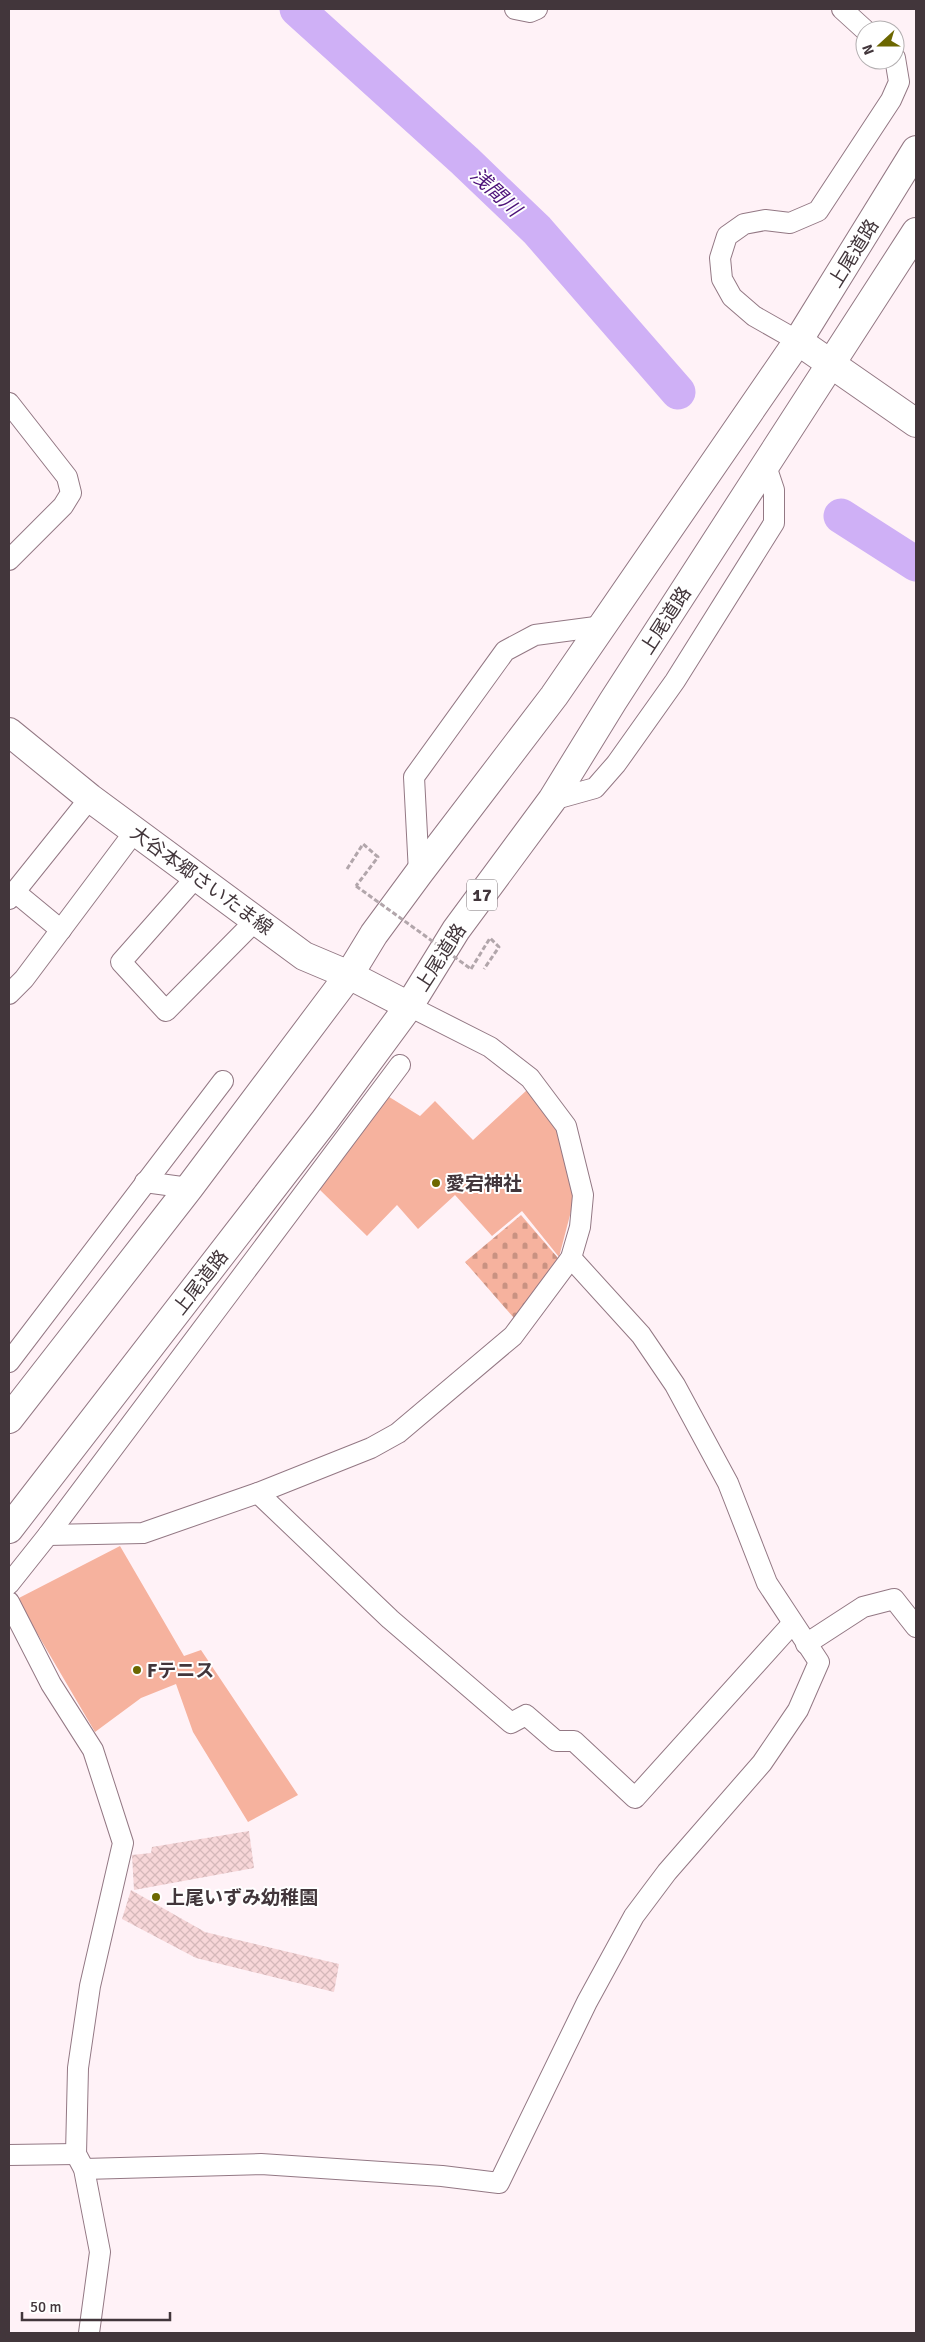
<svg xmlns="http://www.w3.org/2000/svg" width="925" height="2342" viewBox="0 0 925 2342" font-family="Signika,'Noto Sans JP',sans-serif">
  <style>
    .cemetery { fill: url(#cemetery-stones) }
    .park { fill: #f6b29e }
    .lines { fill: none; stroke-linecap: round; stroke-linejoin: round }
    .river { stroke: #cfb0f6; stroke-width: 35 }
    .building { fill: url(#building-cross-hatch) }
    .street-casing { stroke: #937884; stroke-width: 22 }
    .secondary-casing { stroke: #937884; stroke-width: 30 }
    .highway-casing { stroke: #937884; stroke-width: 30 }
    .path { stroke: #b2a6ab; stroke-width: 3; stroke-dasharray: 5 2.5; stroke-linecap: butt }
    .street { stroke: #fff; stroke-width: 20 }
    .secondary { stroke: #fff; stroke-width: 28 }
    .highway { stroke: #fff; stroke-width: 28 }
    .path-bridge { stroke: #b2a6ab; stroke-width: 3; stroke-dasharray: 5 2.5; stroke-linecap: butt }
    .poi-dot { fill: #6c6700; stroke: #fff; stroke-width: 2 }
    .labels { text-anchor: middle; stroke-width: 4; stroke-linejoin: round; paint-order: stroke }
    .shield { fill: #fff; stroke: #7b7276; stroke-width: 1 }
    .shield-label { font-size: 18px; font-weight: bold; fill: #42363b }
    .street-label { font-size: 19px; fill: #42363b; stroke: #fff }
    .poi-label { font-size: 19px; font-weight: bold; fill: #42363b; stroke: #fff; text-anchor: start }
    .water-label { font-size: 20px; font-style: italic; fill: #4c1279; stroke: #fff }
  </style>
  <defs>
    <pattern id="cemetery-stones" width="16" height="16" patternUnits="userSpaceOnUse" patternTransform="scale(1.25)"><rect width="16" height="16" fill="#f6b29e"/><path d="M2 7V4a2 2 0 0 1 4 0v3zM10 15v-3a2 2 0 0 1 4 0v3z" fill="#c99282"/></pattern>
    <pattern id="building-cross-hatch" width="8" height="8" patternUnits="userSpaceOnUse" patternTransform="scale(1.25)"><rect width="8" height="8" fill="#f7d6d8"/><path d="M0 0l8 8M0 8l8-8" fill="none" stroke="#d5b8ba"/></pattern>
  </defs>
  <rect width="100%" height="100%" fill="#fff2f7"/>
  <polygon class="cemetery" points="521,1215 558,1258 514,1318 465,1262"/>
  <g class="park">
    <polygon points="527,1090 564,1138 575,1196 559,1257 522,1211 492,1236 455,1195 418,1229 397,1205 367,1236 319,1189 386,1095 420,1116 435,1101 473,1140"/>
    <polygon points="120,1546 184,1656 201,1650 298,1795 248,1822 193,1732 176,1684 141,1698 95,1732 17,1599"/>
  </g>
  <g class="lines">
    <g class="river">
      <polyline points="297,9 465,161 537,230 678,392"/>
      <polyline points="841,516 916,564"/>
    </g>
  </g>
  <g class="building">
    <polygon points="249,1831 254,1868 134,1890 132,1855 151,1853 152,1847"/>
    <polygon points="131,1890 205,1932 339,1964 334,1992 196,1958 122,1919"/>
  </g>
  <g class="lines">
    <defs>
      <g id="street">
        <polyline points="515,9 530,12 537,9"/>
        <polyline points="842,9 865,30"/>
        <polyline points="798,341 754,316 732,297 722,279 720,258 727,236 744,224 765,220 790,223 818,211 891,100 899,82 895,58"/>
        <polyline points="9,403 67,477 71,493 63,506 9,560"/>
        <polyline points="552,800 595,788 616,764 675,681 774,523 774,490 766,466"/>
        <polyline points="419,873 414,777 505,651 535,635 603,626"/>
        <polyline points="197,876 121,962 166,1011 256,920"/>
        <polyline points="15,892 61,930"/>
        <polyline points="9,899 90,798"/>
        <polyline points="9,994 24,979 135,831"/>
        <polyline points="145,1182 189,1188"/>
        <polyline points="9,1362 223,1081"/>
        <polyline points="258,1493 390,1619 511,1723 526,1715 556,1741 574,1741 635,1798 792,1624"/>
        <polyline points="48,1535 143,1533 258,1493 371,1448 398,1433 513,1336 571,1258 580,1227 583,1195 566,1126 530,1078 490,1047 409,1006"/>
        <polyline points="9,1584 48,1535 400,1065"/>
        <polyline points="9,1602 51,1684 93,1750 123,1843 90,1986 78,2068 76,2154 84,2169 100,2252 89,2333"/>
        <polyline points="806,1644 863,1607 894,1599 916,1627"/>
        <polyline points="9,2155 76,2154"/>
        <polyline points="84,2169 261,2164 442,2176 499,2183 587,2002 634,1916 667,1872 762,1763 798,1710 819,1662 767,1583 728,1483 675,1385 641,1335 571,1258"/>
      </g>
      <g id="secondary">
        <polyline points="798,341 916,423"/>
        <polyline points="9,732 90,798 304,956 349,975 409,1006"/>
      </g>
      <g id="highway">
        <polyline points="9,1419 189,1188 349,975 374,934 419,873 554,696 798,341 916,150"/>
        <polyline points="9,1529 325,1120 409,1006 456,930 552,800 613,701 916,232"/>
      </g>
    </defs>
    <use href="#street" class="street-casing"/>
    <use href="#secondary" class="secondary-casing"/>
    <use href="#highway" class="highway-casing"/>
    <g class="path">
      <polyline points="347,869 363,844 378,857 356,886"/>
      <polyline points="471,969 490,938 499,947 484,969"/>
    </g>
    <use href="#street" class="street"/>
    <use href="#secondary" class="secondary"/>
    <use href="#highway" class="highway"/>
    <polyline class="path-bridge" points="356,886 471,969"/>
  </g>
  <g class="poi-dot">
    <circle cx="436" cy="1183" r="5"/>
    <circle cx="137" cy="1670" r="5"/>
    <circle cx="156" cy="1897" r="5"/>
  </g>
  <g class="labels">
    <rect class="shield" x="467" y="879.5" width="30" height="31" rx="4"/>
    <g class="shield-label">
      <text x="482" y="901">17</text>
    </g>
    <g class="street-label">
      <text transform="translate(853 253) rotate(-58)" y="7">上尾道路</text>
      <text transform="translate(665 620) rotate(-57)" y="7">上尾道路</text>
      <text transform="translate(202 880) rotate(36)" y="7">大谷本郷さいたま線</text>
      <text transform="translate(440 957) rotate(-57)" y="7">上尾道路</text>
      <text transform="translate(200 1282) rotate(-52)" y="7">上尾道路</text>
    </g>
    <g class="poi-label">
      <text x="446" y="1190">愛宕神社</text>
      <text x="147" y="1677">Fテニス</text>
      <text x="166" y="1904">上尾いずみ幼稚園</text>
    </g>
    <g class="water-label">
      <text transform="translate(496 192) rotate(43)" y="7">浅間川</text>
    </g>
  </g>
  <rect width="925" height="2342" fill="none" stroke="#42363b" stroke-width="20"/>
  <g transform="translate(880 45) rotate(249)"><circle r="24" fill="#ffffff" stroke="#b3afb1"/>
  <path d="M0-4L9 19L0 12L-9 19Z" fill="#6c6700"/>
  <text y="-8" font-size="14" font-weight="bold" text-anchor="middle" fill="#42363b">N</text>
  </g>
  <path d="M22 2312v8h148v-8" fill="none" stroke="#42363b" stroke-width="2.5"/>
  <text x="30" y="2312" font-size="15" fill="#42363b" stroke="#ffffff" stroke-width="4" paint-order="stroke">50 m</text>
</svg>
